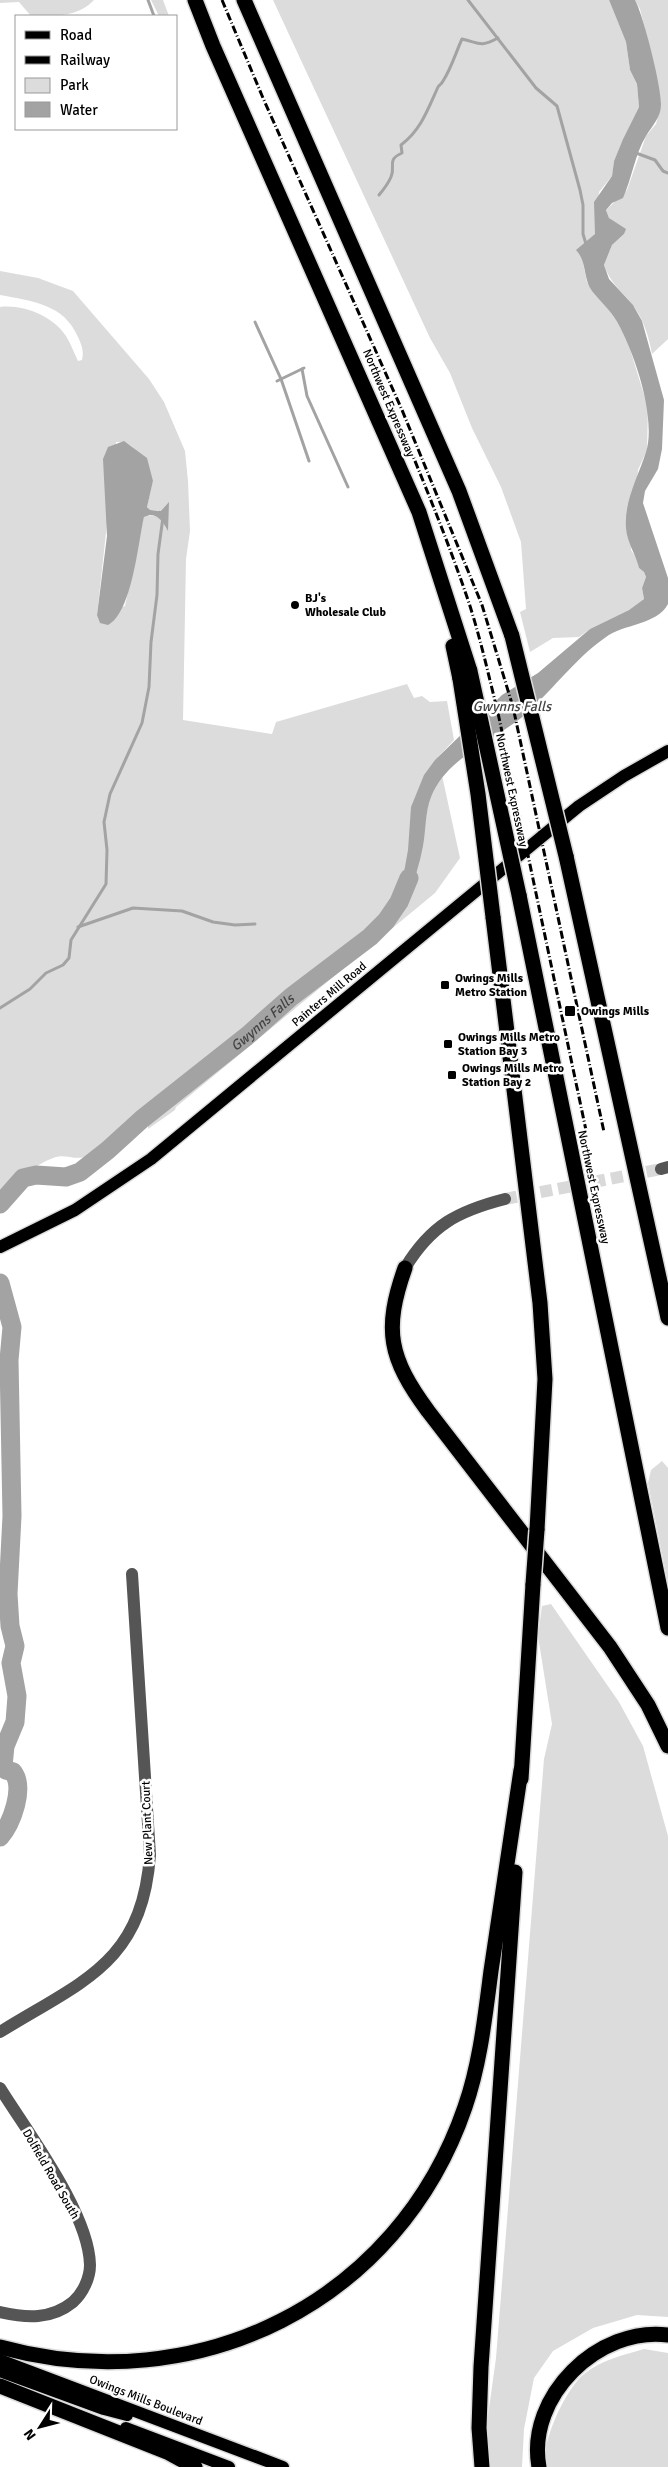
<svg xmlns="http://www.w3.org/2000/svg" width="668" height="2467" viewBox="0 0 668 2467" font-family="Signika,sans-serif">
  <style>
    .green { fill: #dcdcdc; fill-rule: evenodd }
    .water { fill: #a3a3a3 }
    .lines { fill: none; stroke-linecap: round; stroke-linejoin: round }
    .stream { stroke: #a3a3a3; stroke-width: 3 }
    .river { stroke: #a3a3a3; stroke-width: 19 }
    .minor-tunnel { stroke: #d9d9d9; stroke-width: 12; stroke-dasharray: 12 6; stroke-linecap: butt }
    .major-casing { stroke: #dbdbdb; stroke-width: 15 }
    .highway-casing { stroke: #dbdbdb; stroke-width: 18 }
    .minor { stroke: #555; stroke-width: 12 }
    .major { stroke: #000; stroke-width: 12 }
    .highway { stroke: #000; stroke-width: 15 }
    .rail { stroke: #000; stroke-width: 3; stroke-dasharray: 8 2.5 1 2.5; stroke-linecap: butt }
    .highway-bridge-casing { stroke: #dbdbdb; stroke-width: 18; stroke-linecap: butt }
    .highway-bridge { stroke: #000; stroke-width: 15 }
    .poi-dot { fill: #000; stroke: #fff; stroke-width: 2 }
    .labels { text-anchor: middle; stroke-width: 5; stroke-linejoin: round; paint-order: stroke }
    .street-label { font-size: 12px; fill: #000; stroke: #fff }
    .poi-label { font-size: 12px; font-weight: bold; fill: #000; stroke: #fff; text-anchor: start }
    .water-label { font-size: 14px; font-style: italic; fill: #444; stroke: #fff }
  </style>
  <rect width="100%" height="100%" fill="#fff"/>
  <g class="green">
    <path d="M0,0H94C77,18 53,16 31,16L19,2L0,3Z"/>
    <polygon points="151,0 163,0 169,16 159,16"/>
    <polygon points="273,0 609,0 626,42 630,70 637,84 639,107 623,139 614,161 612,176 599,192 595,234 581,254 587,282 614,317 627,339 648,408 647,450 638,470 631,550 637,559 639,568 644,572 646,577 642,588 644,599 629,610 590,629 579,637 553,638 530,652 520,612 526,609 521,542 501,487 472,428 450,373 430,338"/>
    <path d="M635,0H668V339L652,354C649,337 643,317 631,303C620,290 610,282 604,265L612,245L624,234L609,218L606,210L627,190L646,136L656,124L661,105L653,61L640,9Z"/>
    <path d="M0,271L38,278L73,291L149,379L164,402L185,451L188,481L190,531L186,559L183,720L272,734L276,722L407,684L414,698L422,696L430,702L447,701L454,740L438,757L460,858L435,893L176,1107L175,1110L148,1129L149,1103C125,1117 110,1142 86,1156C78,1161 65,1154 56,1157C42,1161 10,1182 0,1192V307C23,304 53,316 66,336C71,344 74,353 78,361L82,360C84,351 82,346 78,337C64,304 32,301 0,295ZM116,442C138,440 144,465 153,481L147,506L149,510H159L155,516H144L125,606L97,615Z"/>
    <polygon points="662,1461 668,1468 668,1583 648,1483 651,1470"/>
    <polygon points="551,1604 619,1702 643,1746 668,1836 668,2317 637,2315 593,2328 553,2351 534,2378 524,2429 522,2467 489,2467 486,2430 496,2358 544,1759 552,1724 538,1636 542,1606"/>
    <path d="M644,2349L668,2353V2467H546C539,2446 566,2388 584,2374C601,2360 624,2355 644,2349Z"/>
  </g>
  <g class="water">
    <path d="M609,0H635C643,14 662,88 661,105C661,117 652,126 646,136C635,154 632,178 623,198L612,203L606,210L609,218L626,229L624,234L612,245L604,265L609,279L633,305L642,321L664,400L662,449L658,469L645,491L643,503L668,578V604C657,625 623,624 606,637C573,660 551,693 521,718C490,742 446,759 431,797C425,812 426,830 423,846C420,863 414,880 409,897L399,902L397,893L403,878L408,850L411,807L424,775L435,760L502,695L538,673L590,629L629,610L644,599L642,588L646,577L644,572L639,568C636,554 627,543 626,528C624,501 638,477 646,452C657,418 633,346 614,317C608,308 599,300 592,291C583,279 587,261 576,250L595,234L594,202L612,176L614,161L623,139L639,107L637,84L630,70L626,42Z"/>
    <path d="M124,441L147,458L153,481L147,507L150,510L161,511L169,502L168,531C163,521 156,511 144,517C138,543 132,613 108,625L100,623L97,615L107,536L103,459L108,447Z"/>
  </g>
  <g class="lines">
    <g class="stream">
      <polyline points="148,0 154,16"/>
      <polyline points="468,0 536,88 557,106 580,190 583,205 583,234 586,244"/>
      <polyline points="636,153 655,160 663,171 668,173"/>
      <path d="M379,195C384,189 388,184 391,177C396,166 386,160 402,153L401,145C421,130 428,109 438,87C440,84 441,85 443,81C451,69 456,52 462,39C480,43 479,48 498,38"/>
      <polyline points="255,322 281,379 309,461"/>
      <polyline points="302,369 307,396 348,487"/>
      <polyline points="277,381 304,368"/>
      <polyline points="78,927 133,908 182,911 213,922 235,925 255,924"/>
      <polyline points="0,1008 30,989 46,973 63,965 69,958 71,940 106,884 107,850 104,822 110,794 142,723 149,687 151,642 157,595 158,554 163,517"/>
    </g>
    <g class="river">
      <path id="s1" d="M0,1204L23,1178L36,1175L66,1177L80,1172L108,1150L142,1119L247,1036L291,997L370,937L386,921L399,902L409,878"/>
      <path d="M0,1283L12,1327L9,1360L12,1516L8,1594L10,1626L15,1646L11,1663L17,1696L15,1722L5,1746L3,1766L6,1770L13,1772C25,1788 12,1823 0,1837"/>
    </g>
    <polyline class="minor-tunnel" points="505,1199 661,1169"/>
    <defs>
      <g id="major">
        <polyline points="0,1247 75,1210 151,1159 579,806 624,776 668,751"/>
        <polyline points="0,2360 283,2467"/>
        <polyline points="0,2371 104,2409 127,2415"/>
        <polyline points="126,2428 229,2467"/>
      </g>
      <g id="highway">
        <polyline points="195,0 213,46 419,512 470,671"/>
        <polyline points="244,0 459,491 512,636"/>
        <polyline points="453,646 460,679"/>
        <polyline points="566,856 668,1318"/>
        <polyline points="519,895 668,1628"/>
        <polyline points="493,917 540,1303 545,1379 537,1530"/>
        <path d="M405,1268C383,1330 389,1358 428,1411L610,1647L648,1705L668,1746"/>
        <polyline points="521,1779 533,1584"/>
        <path d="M0,2347C197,2401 398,2303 465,2107C480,2064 485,2017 491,1971C501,1904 511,1837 521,1770"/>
        <polyline points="0,2386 167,2452 195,2467"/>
        <polyline points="482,2467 479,2428 481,2367 515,1872"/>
        <path d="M539,2467C526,2396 599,2326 668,2335"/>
      </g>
    </defs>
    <use href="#major" class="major-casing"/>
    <use href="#highway" class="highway-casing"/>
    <g class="minor">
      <polyline points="661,1169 668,1167"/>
      <path d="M405,1268C431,1225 458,1211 505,1199"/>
      <path d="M0,2032C82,1981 142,1964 150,1855L132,1574"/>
      <path d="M0,2088C28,2133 89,2213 90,2265C90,2278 83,2293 73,2302C51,2320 26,2318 0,2312"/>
    </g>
    <use href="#major" class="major"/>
    <use href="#highway" class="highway"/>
    <g class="rail">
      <polyline points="222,0 263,98 402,410 482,605 513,707 604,1132"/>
      <path d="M399,422C424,483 449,543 470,606C481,641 489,677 498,713L587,1135"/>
    </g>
    <defs>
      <g id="highway-bridge">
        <polyline points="512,636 566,856"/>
        <polyline points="470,671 519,895"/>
        <polyline points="460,679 478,794 493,917"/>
        <polyline points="533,1584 537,1530"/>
      </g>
    </defs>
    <use href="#highway-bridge" class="highway-bridge-casing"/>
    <use href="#highway-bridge" class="highway-bridge"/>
  </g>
  <g class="poi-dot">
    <circle cx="295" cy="605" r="5"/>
    <rect x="440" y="980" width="10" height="10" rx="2.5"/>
    <rect x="564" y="1005" width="12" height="12" rx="2.5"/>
    <rect x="443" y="1039" width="10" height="10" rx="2.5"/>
    <rect x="447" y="1070" width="10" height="10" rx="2.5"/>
  </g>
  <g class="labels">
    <g class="street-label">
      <text transform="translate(389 403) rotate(67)" y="4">Northwest Expressway</text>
      <text transform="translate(512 790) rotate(78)" y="4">Northwest Expressway</text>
      <text transform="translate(329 994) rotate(-40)" y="4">Painters Mill Road</text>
      <text transform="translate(594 1187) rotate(78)" y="4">Northwest Expressway</text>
      <text transform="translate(147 1823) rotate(-92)" y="4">New Plant Court</text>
      <text transform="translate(51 2174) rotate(60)" y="4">Dolfield Road South</text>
      <text transform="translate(146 2400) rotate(21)" y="4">Owings Mills Boulevard</text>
    </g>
    <g class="poi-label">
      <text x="305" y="602">BJ's<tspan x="305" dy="14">Wholesale Club</tspan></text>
      <text x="455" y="982">Owings Mills<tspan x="455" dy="14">Metro Station</tspan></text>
      <text x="581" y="1015">Owings Mills</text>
      <text x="458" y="1041">Owings Mills Metro<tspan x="458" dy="14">Station Bay 3</tspan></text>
      <text x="462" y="1072">Owings Mills Metro<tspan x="462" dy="14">Station Bay 2</tspan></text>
    </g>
    <g class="water-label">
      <text x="512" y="711">Gwynns Falls</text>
      <text dy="5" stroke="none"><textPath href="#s1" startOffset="329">Gwynns Falls</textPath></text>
    </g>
  </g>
  <rect x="15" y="15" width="162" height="115" fill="#ffffff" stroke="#999999"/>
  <rect x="25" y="31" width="25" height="8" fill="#000000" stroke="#999999"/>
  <text x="60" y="40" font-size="15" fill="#000000">Road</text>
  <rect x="25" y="56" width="25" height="8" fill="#000000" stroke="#999999"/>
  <text x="60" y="65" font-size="15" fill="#000000">Railway</text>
  <rect x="25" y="78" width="25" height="15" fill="#dcdcdc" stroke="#999999"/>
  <text x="60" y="90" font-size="15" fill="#000000">Park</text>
  <rect x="25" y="102" width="25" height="15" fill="#a3a3a3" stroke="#999999"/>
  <text x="60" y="115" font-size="15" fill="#000000">Water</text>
  <g transform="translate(40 2427) rotate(234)" stroke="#ffffff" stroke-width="4" paint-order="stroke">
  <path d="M0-4L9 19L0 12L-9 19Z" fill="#000000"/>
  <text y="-8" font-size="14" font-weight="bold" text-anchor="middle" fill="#000000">N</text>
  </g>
</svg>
